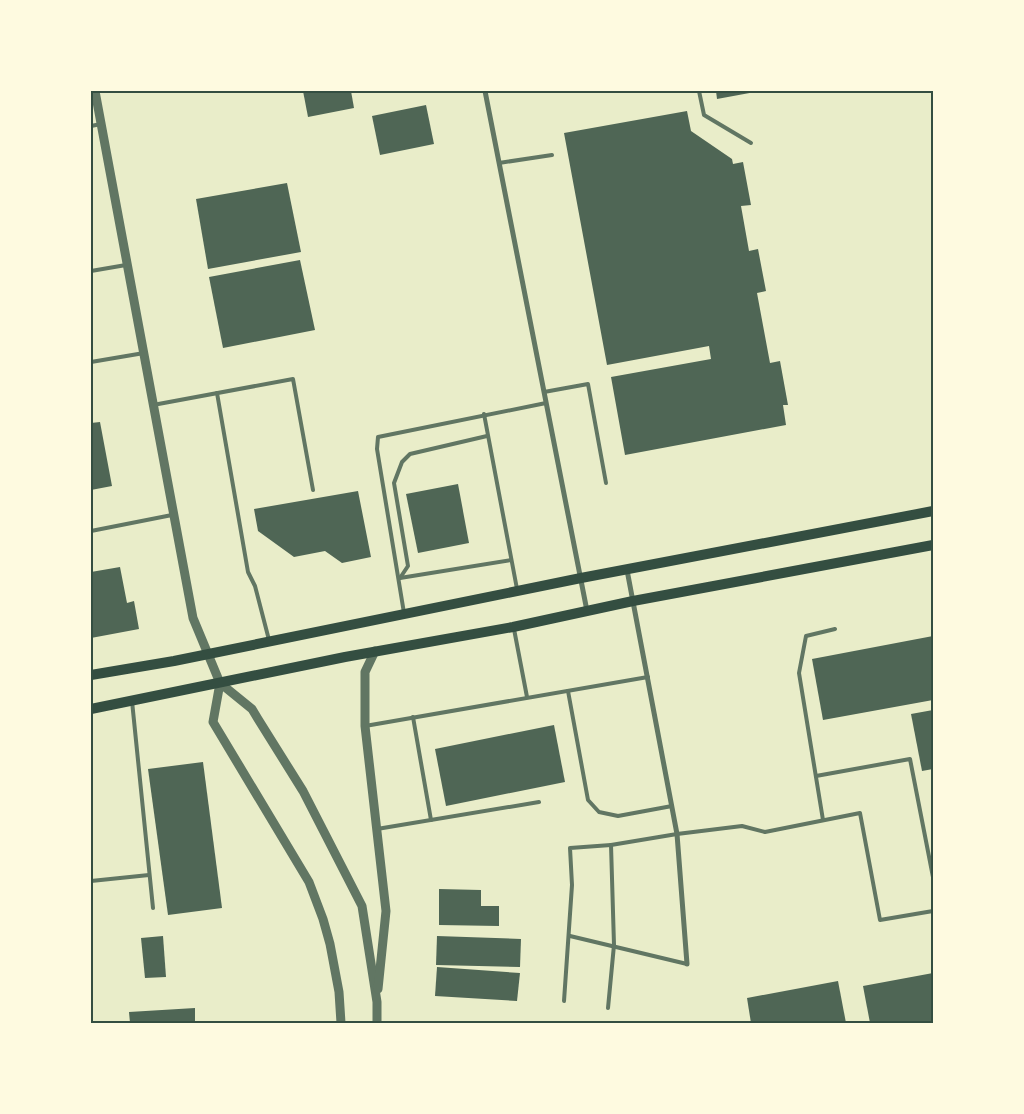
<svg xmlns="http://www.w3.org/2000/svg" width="1024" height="1114" viewBox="0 0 1024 1114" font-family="'Titillium Web',sans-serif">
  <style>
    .building { fill: #4f6655 }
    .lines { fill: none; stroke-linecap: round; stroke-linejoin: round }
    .service { stroke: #617663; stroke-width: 4 }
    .minor { stroke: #617663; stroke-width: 5 }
    .tertiary { stroke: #617663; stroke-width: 9 }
    .secondary { stroke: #344e41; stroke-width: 10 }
    .neatline { fill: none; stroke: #344e41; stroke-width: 2 }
  </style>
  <rect width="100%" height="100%" fill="#e9edc9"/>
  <g class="building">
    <polygon points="303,91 351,91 354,108 308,117"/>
    <polygon points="716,91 755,91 755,92 717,99"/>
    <polygon points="426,105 434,144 380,155 372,116"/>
    <polygon points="687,111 691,131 732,159 733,164 743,162 751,205 741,206 749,251 758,249 766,291 757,293 770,363 780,361 788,405 783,405 786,425 625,455 611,377 711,359 709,346 607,365 564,133"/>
    <polygon points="287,183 301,252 208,269 196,199"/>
    <polygon points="300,260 315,330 223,348 209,277"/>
    <polygon points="100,422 112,486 91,490 91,423"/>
    <polygon points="458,484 469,543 418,553 406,494"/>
    <polygon points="358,491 371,557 342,563 325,551 294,557 258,531 254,509"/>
    <polygon points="120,567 127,603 134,601 139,629 91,638 91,572"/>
    <polygon points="933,636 933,700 823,720 812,659"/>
    <polygon points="933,710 933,769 922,771 911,714"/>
    <polygon points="554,725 565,782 446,806 435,749"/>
    <polygon points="203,762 222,908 168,915 148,769"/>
    <polygon points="439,889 481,890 481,906 499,906 499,926 439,925"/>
    <polygon points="163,936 166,977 145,978 141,938"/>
    <polygon points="437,936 521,939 520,967 436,965"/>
    <polygon points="437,967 520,973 517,1001 435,996"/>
    <polygon points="933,973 933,1023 870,1023 863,986"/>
    <polygon points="838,981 846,1023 751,1023 747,998"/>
    <polygon points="195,1008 195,1023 130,1023 129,1012"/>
  </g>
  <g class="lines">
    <g class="service">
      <polyline points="699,91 704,115 751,143"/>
      <polyline points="91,126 101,124"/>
      <polyline points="499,163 552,155"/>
      <polyline points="91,271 126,265"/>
      <polyline points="91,362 144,353"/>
      <polyline points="544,392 588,384 606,483"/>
      <polyline points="217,393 248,572 255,586 269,640"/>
      <polyline points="153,405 293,379 313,490"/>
      <polyline points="484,414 517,589"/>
      <polyline points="91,531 172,515"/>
      <polyline points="400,578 408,566 394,483 402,462 410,454 487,436"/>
      <polyline points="400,578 511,560"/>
      <polyline points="404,613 377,449 378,437 546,403"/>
      <polyline points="514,629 527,697"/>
      <polyline points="568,691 588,800 599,812 618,816 672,806"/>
      <polyline points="132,701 153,908"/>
      <polyline points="413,717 431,820"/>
      <polyline points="365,726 648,677"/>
      <polyline points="816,776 910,759 933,877"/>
      <polyline points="823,820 799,673 806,636 835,629"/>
      <polyline points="377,829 539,802"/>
      <polyline points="91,881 149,875"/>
      <polyline points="570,936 687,964"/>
      <polyline points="564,1001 572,885 570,848 611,845"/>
      <polyline points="608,1008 614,945 611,845 677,834 742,826 765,832 860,813 880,920 933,911"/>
    </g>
    <g class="minor">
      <polyline points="485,91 587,611"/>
      <polyline points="627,570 677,834 687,964"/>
    </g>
    <g class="tertiary">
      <polyline points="95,91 193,618 220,683 252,709 258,719 303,791 362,906 377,1002 377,1023"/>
      <polyline points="375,651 365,672 365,726 386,911 378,989"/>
      <polyline points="220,683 213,722 309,882 323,919 330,944 339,992 341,1023"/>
    </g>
    <g class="secondary">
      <polyline points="91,675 174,661 581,578 933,511"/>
      <polyline points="91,709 345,657 513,627 633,601 933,545"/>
    </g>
  </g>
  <rect width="1024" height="1114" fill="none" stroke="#fefae0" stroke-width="185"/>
  <rect x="92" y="92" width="840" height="930" class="neatline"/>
</svg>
